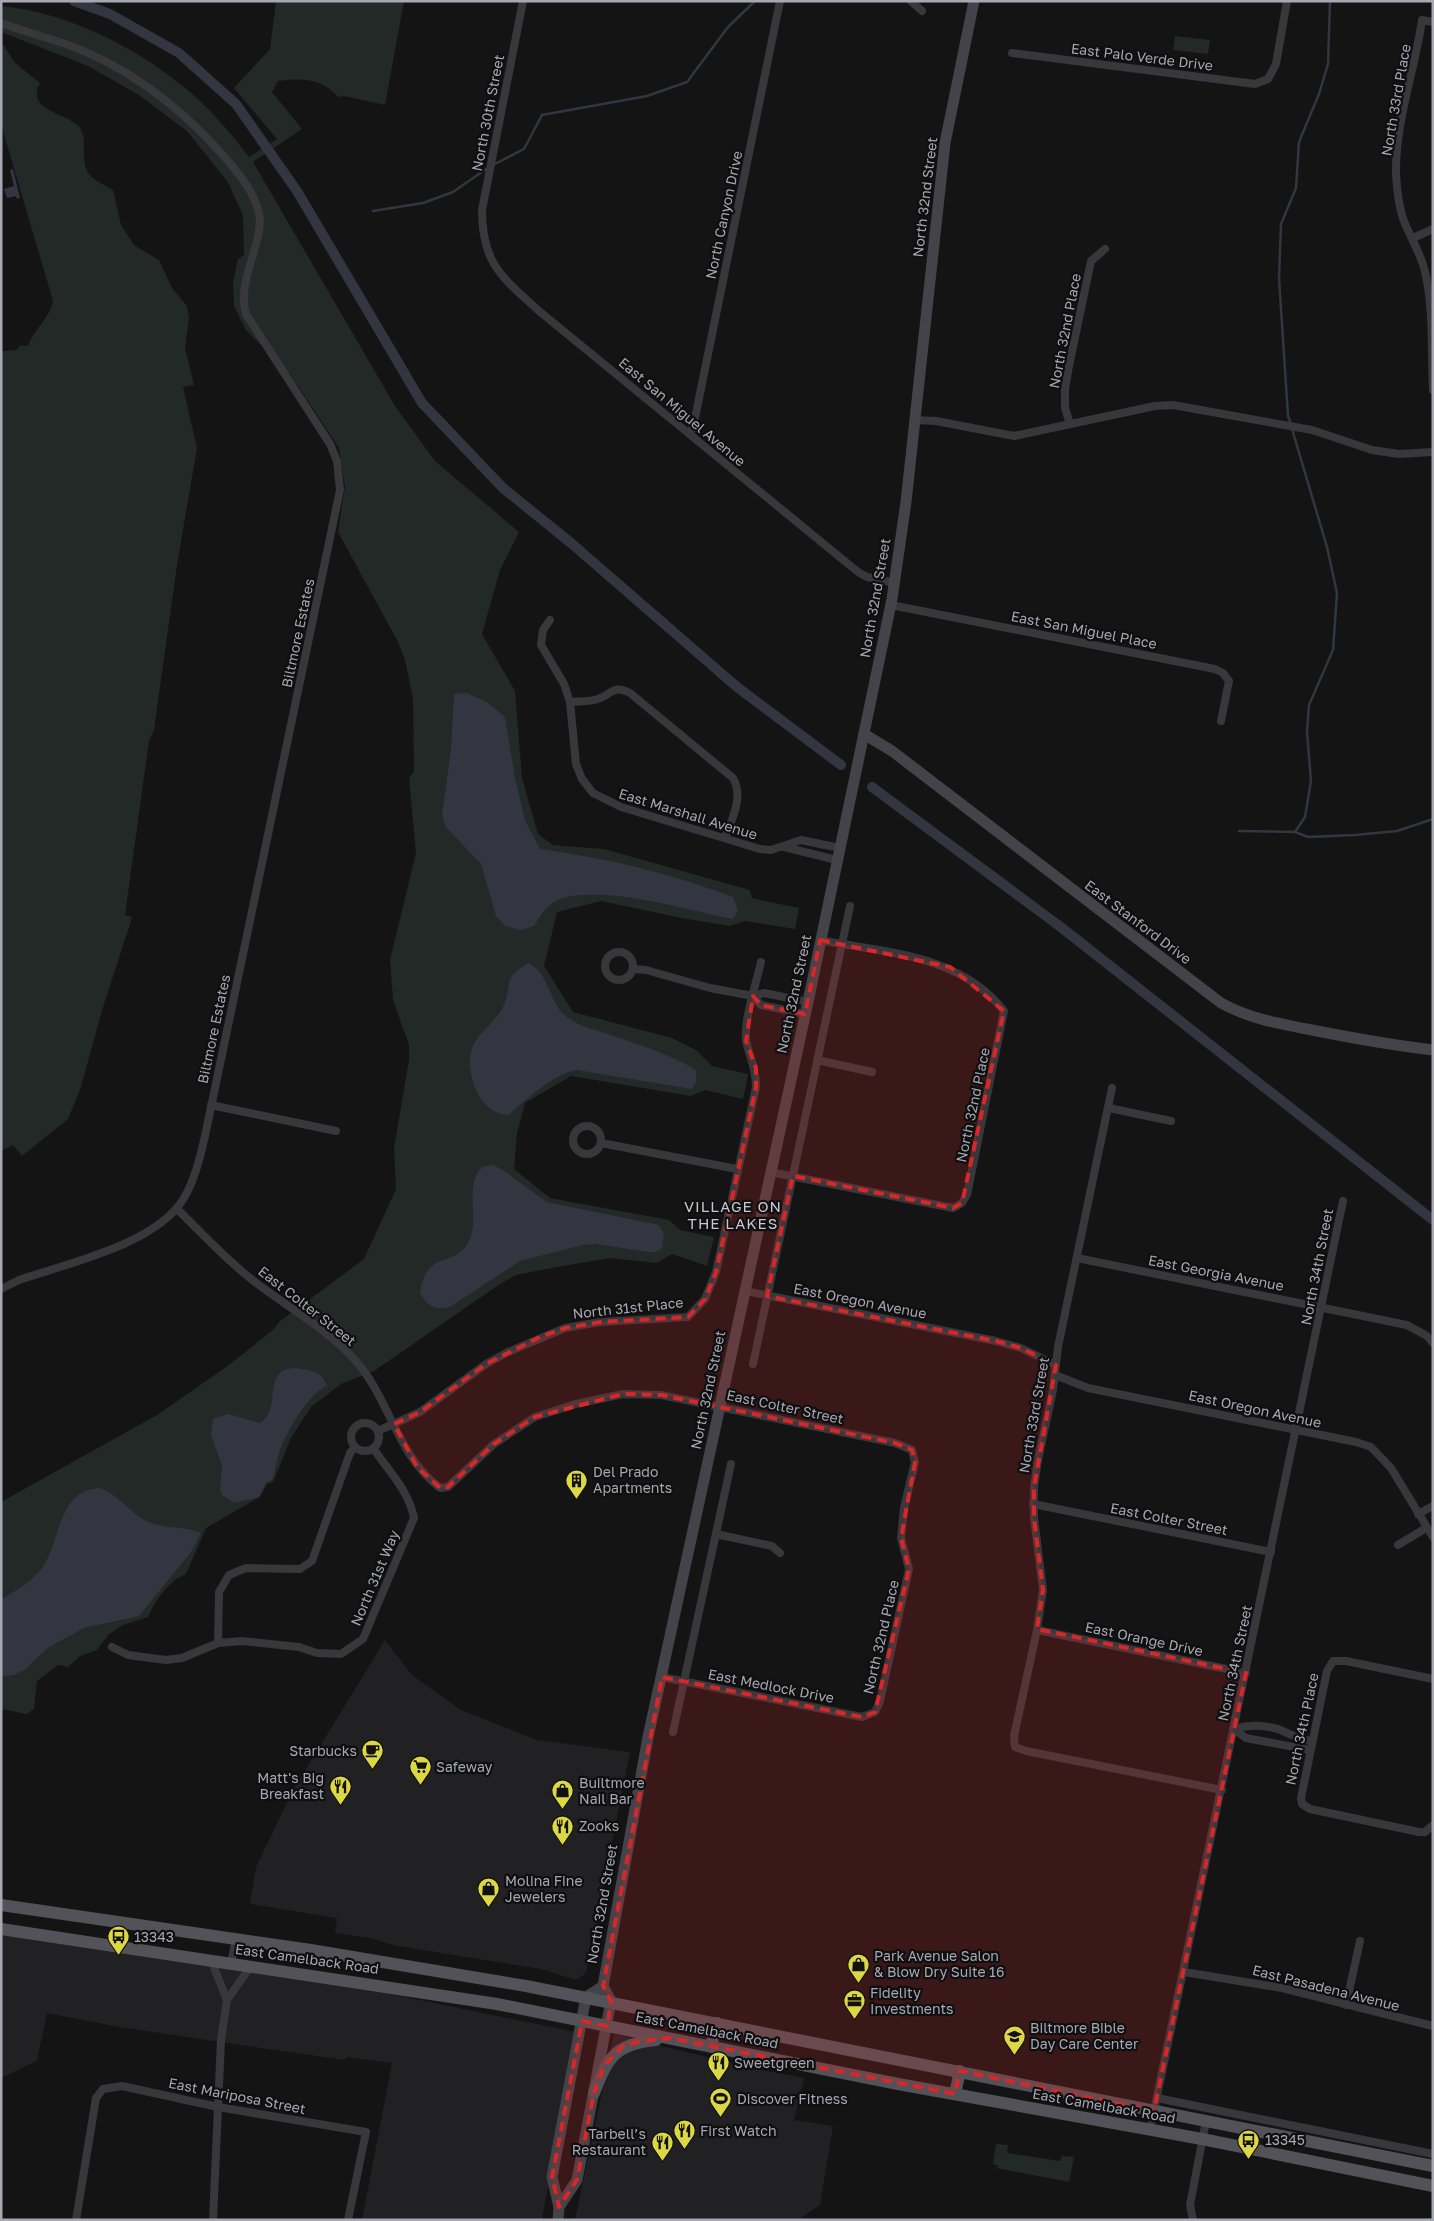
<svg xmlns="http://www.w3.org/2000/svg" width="1434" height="2221" viewBox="0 0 1434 2221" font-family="'Golos Text',sans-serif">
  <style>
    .built { fill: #212022 }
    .green { fill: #222926 }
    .water { fill: #333640 }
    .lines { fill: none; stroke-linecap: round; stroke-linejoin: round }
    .stream { stroke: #333640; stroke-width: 2.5 }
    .canal { stroke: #333640; stroke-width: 10 }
    .street { stroke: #38373c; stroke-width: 8 }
    .secondary { stroke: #444349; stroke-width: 11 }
    .primary { stroke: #525258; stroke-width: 12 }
    .marked { fill: #d62828; fill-opacity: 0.2; stroke: #d62828; stroke-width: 4; stroke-dasharray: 10 6; stroke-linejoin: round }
    .labels { text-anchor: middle; stroke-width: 4.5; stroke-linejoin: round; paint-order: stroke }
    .street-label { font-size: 14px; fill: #a7a7b4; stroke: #0f0f10 }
    .poi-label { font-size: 14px; fill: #a7a7b4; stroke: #0f0f10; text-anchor: start }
    .neighbourhood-label { font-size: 15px; letter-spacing: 1px; fill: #c8c7d0; stroke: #0f0f10 }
  </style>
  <rect width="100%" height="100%" fill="#141415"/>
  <g class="built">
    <polygon points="385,1640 412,1675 461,1710 537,1740 630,1752 586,1973 576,1980 541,1969 397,1946 370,1938 335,1933 337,1918 250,1904 256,1867 293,1790"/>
    <polygon points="1,1935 390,1994 576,2032 542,2220 362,2220 392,2063 346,2057 345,2060 282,2051 119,2027 47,2013 37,2061 1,2078"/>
    <polygon points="614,2034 747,2067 804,2078 794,2120 833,2126 820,2205 798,2220 575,2220"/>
  </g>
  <g class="green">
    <path d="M276,1H404L385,105L344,96L338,97C322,78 301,78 278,81L272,92L302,129L253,162L395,406L435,461L519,532L500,570L482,634L515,691L522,778L538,834L553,845L604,849L750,890L752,898L799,908L795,929L745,921L730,926L687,919L601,901L557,912L544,966L573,1012L672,1038L696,1050L712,1066L748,1074L743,1099L705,1090L691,1096L571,1076L525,1103L517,1133L514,1169L550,1198L669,1220L680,1230L714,1237L707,1266L672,1254L657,1263L610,1258L546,1269L516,1275L500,1284L374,1371L341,1384L311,1407L291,1438L273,1482L267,1484L260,1497L206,1528L186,1574C168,1581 156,1600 148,1617L123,1625L108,1635L97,1650L80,1656L68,1667L58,1665L37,1681L34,1709L27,1714L1,1709V1502L157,1415L229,1365L274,1329L279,1322L364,1259L396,1189L394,1148L409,1060V1045L393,1000L390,960L416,853L409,778L414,771L413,699L405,660L398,642L338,532L345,487L339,448L290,374L246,330L234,306L233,282L238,259L244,255L243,215L227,181L187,131L139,95L88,66L1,32V6C66,12 134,46 184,87C209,107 230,132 249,157L277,139L234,88L270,49Z"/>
    <polygon points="1175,36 1210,40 1208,54 1173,50"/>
    <path d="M1,41L15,63L40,83C25,112 68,112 80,128C84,134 84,140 84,147C83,175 89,177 113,190L121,225L134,245L159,260L172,288L187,306L189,318L185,348L194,385L183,387L197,448L177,565L154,730L149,741L125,915L132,917L131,921L103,1007L80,1090L68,1119L22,1156L13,1145L1,1151V351L16,350L21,345L28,346C34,329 49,319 53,301L1,124Z"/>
    <polygon points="996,2144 1008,2145 1007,2153 1060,2161 1062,2156 1074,2157 1069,2182 996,2168 999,2166 993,2164"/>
  </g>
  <g class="water">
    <polygon points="13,169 20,198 17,199 16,196 7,198 4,189 14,186 10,170"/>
    <path d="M467,693L487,702L505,717L515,778L525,820L540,849C607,858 670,873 733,897L738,911L733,919C687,910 603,884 560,899C548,903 540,916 534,926L521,930L505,926L496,916L481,864L446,827L442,815L451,749L454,694Z"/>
    <path d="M529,963C551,975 549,1005 568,1018C581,1027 596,1030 611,1035C640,1045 670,1054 696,1070V1082L692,1089L577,1070C556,1072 524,1101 509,1115C479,1115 463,1071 473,1046C479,1032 494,1023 502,1009C515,985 499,979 529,963Z"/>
    <path d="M493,1165L503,1170L547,1202L659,1225L664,1233L662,1248L656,1252H649L596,1244L583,1245L520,1261L450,1307C436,1311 426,1306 420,1292C427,1247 456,1270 470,1239C479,1217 464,1185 482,1167Z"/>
    <path d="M296,1368C310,1371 322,1370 327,1386C311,1390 286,1433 280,1450C276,1460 276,1470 272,1480L266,1483L259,1497L234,1503L222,1495L220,1490L222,1465L211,1435L213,1419L228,1414L260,1423C284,1408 259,1369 296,1368Z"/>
    <path d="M99,1488C120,1494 130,1515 151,1523C168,1529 184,1526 201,1533L191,1552L139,1616L84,1628L49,1647L24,1670L14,1675L1,1677V1600C16,1590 37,1579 46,1562C60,1536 60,1490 99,1488Z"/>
  </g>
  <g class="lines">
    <g class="stream">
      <polyline points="493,165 524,149 542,115 647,96 687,82 728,27 755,1"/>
      <polyline points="373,211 423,203 453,192 489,167"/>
      <polyline points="1291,424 1288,416 1279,278 1281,224 1296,188 1299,142 1319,94 1328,64 1330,1"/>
      <polyline points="1292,429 1327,547 1337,593 1333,650 1309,705 1307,732 1311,781 1305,817 1295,832"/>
      <polyline points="1239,831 1295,832 1308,837 1355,835 1397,831 1433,819"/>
    </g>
    <g class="canal">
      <polyline points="74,1 110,14 179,53 236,104 297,191 422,403 503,488 571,543 737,687 841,765"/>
      <polyline points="872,787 1062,928 1433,1220"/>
    </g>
    <g class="street">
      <path d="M523,1L482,210C482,264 502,277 539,311L858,572L867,577L895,583"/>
      <polyline points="911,1 922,11"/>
      <path d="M1433,22L1422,20C1415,70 1395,122 1396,174C1397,191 1399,211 1406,226C1412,240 1420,253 1424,268C1434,304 1431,351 1433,390"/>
      <path d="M1,23C23,31 45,37 66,44C126,66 179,106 221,153C236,170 254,191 259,213C265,241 236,280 246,314L330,444L337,461L340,490L205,1136C200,1158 195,1179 184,1198C157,1244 68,1263 19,1280L1,1289"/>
      <polyline points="1012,53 1255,84 1268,79 1276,64 1287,1"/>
      <polyline points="1413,238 1433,229"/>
      <polyline points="915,420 936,421 1014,436 1155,406 1173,405 1312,430 1372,450 1399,454 1433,452"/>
      <polyline points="1070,424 1065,408 1065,389 1069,366 1091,261 1105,249"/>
      <polyline points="690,434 695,418 780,1"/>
      <polyline points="891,605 1215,669 1223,673 1229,681 1221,721"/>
      <polyline points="550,620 543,630 541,645 564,684 570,702 576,764 582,779 593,793 621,807 760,849 771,850 801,840 840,848"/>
      <path d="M570,702C578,701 589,702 598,699C613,694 612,684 630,693L733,778C744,797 732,819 725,838"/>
      <polyline points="784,847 837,860"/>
      <circle cx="619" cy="966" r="14"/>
      <polyline points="633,969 646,970 710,988 753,996 764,993 808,1002"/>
      <polyline points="753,996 761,1005 805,1014"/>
      <polyline points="817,1060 872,1072"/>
      <polyline points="1112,1088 1058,1347 1053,1390 1038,1460 1034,1487 1034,1518 1043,1590 1037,1630 1014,1736 1015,1747 1026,1751 1222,1790"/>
      <polyline points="211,1105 336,1131"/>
      <polyline points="1109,1108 1171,1121"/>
      <circle cx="587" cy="1140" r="14"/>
      <polyline points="601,1143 737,1169"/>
      <path d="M770,1172L953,1208L962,1203L967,1195L1004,1011C960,954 886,953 820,940"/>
      <path d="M177,1209C202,1233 226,1260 255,1282C286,1306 327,1329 354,1359C390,1398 396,1455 440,1488L448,1487L494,1444L535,1417L576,1404L623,1394L661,1395L895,1443L912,1450L915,1462L904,1508L901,1538L909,1569L880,1701L875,1712L862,1717L662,1677"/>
      <polyline points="1077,1258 1407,1325 1427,1336 1433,1343"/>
      <polyline points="745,1291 996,1341 1021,1348 1056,1365"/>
      <polyline points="753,1364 850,906"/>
      <polyline points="1055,1375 1088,1388 1356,1442 1371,1447 1391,1468 1433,1537"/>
      <circle cx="365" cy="1437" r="14"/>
      <path d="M378,1431L420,1412L486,1364L508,1352L565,1328L600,1322L688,1317L705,1299L716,1272L756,1087C756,1066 749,1057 746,1040C744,1019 756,984 761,962"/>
      <polyline points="1033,1504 1271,1552"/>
      <polyline points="1418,1514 1433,1506"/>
      <polyline points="716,1534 772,1546 780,1553"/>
      <polyline points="1398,1545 1426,1528"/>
      <polyline points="1037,1630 1246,1673"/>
      <polyline points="218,1643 219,1592 229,1575 246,1568 300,1569 312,1561 350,1453 355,1447"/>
      <path d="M112,1647L128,1655L166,1660L182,1658L218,1643L242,1641L299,1647L317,1653L341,1654L363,1639L414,1518C409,1491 388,1470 373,1448"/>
      <polyline points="1433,1679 1346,1661 1333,1661 1327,1671 1301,1798 1302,1804 1310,1809 1419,1832 1425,1832 1433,1825"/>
      <path d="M1234,1729C1248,1725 1264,1725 1278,1729C1291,1734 1298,1740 1312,1741"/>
      <polyline points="1234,1729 1246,1738 1310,1750"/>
      <polyline points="673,1732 731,1464"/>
      <polyline points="211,1960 227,2000 221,2040 213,2220"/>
      <polyline points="231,1963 236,1939"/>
      <polyline points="1184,1972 1282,1988 1433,2026"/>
      <polyline points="227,2000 251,1966"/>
      <polyline points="1346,2005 1360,1941"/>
      <polyline points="1157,2098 1433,2154"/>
      <polyline points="1150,2130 1343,1201"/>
      <polyline points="76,2220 96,2098 103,2089 122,2086 218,2107 366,2132 348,2220"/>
      <polyline points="1193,2220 1190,2205 1206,2121"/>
    </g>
    <g class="secondary">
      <path d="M864,734L892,751L1221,1003C1250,1019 1281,1024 1312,1030C1352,1038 1392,1045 1433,1050"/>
      <polyline points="559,2207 577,2180 611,2001 603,1986 648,1737 808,1002 892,599 906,502 945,143 974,1"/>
      <polyline points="558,2220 559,2207 552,2177 586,1997 603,1986"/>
    </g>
    <g class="primary">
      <polyline points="1,1905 311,1950 526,1986 1433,2166"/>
      <polyline points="1,1929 497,2004 898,2084 1202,2139 1433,2186"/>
      <polyline points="711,2046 717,2023"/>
      <path d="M594,2093C608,2057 615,2044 656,2040"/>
      <polyline points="955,2094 960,2071"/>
    </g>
  </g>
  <path class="marked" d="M820,940L950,967L1004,1011L962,1203L953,1208L793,1176L767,1296L996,1341L1021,1348L1056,1365L1034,1487V1518L1043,1590L1037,1629L1246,1673L1154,2111L960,2071L955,2094L669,2038L637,2042L622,2047L604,2066L594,2093L577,2180L559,2207L552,2177L579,2037L582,2021L607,2026L611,2001L603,1986L662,1677L862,1717L875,1712L909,1569L901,1538L915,1462L912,1450L895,1443L661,1395L623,1394L535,1417L494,1444L448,1487L440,1488L417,1467L394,1424L420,1412L486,1364L540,1337L565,1328L600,1322L688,1317L705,1299L716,1272L756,1087V1068L746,1041L753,996L761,1005L805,1014Z"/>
  <defs>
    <symbol id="building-pin" viewBox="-11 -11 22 30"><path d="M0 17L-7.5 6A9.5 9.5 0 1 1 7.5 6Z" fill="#dcd845" stroke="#0f0f10"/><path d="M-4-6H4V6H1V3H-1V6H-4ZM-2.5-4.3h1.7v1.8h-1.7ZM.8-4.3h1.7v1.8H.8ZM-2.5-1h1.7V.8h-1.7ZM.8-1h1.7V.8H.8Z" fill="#111"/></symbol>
    <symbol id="cafe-pin" viewBox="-11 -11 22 30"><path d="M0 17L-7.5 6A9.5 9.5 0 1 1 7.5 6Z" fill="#dcd845" stroke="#0f0f10"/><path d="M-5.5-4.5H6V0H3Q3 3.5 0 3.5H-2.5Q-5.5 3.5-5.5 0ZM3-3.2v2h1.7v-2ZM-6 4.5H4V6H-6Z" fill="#111"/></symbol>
    <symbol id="supermarket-pin" viewBox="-11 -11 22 30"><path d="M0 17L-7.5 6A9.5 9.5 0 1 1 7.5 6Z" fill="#dcd845" stroke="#0f0f10"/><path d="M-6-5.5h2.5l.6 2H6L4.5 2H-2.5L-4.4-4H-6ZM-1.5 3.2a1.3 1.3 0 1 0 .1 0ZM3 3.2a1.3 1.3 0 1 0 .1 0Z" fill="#111"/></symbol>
    <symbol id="restaurant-pin" viewBox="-11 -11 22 30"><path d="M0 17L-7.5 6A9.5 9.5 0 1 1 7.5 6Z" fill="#dcd845" stroke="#0f0f10"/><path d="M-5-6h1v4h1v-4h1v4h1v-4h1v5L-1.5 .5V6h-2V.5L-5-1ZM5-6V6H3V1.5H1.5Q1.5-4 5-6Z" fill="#111"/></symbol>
    <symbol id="shop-pin" viewBox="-11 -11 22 30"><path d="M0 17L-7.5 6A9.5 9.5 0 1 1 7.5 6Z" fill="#dcd845" stroke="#0f0f10"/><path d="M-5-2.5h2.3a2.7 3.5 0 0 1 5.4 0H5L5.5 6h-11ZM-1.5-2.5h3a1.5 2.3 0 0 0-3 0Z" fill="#111"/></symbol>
    <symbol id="bus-pin" viewBox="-11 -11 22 30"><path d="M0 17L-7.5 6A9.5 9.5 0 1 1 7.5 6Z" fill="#dcd845" stroke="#0f0f10"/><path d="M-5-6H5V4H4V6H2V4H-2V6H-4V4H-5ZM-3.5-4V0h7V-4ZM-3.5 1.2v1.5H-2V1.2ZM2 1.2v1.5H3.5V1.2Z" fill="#111"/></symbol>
    <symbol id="office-pin" viewBox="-11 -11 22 30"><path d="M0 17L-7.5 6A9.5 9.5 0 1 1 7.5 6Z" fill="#dcd845" stroke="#0f0f10"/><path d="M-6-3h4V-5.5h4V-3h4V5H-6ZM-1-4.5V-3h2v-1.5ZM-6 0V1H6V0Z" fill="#111"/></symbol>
    <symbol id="school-pin" viewBox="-11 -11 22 30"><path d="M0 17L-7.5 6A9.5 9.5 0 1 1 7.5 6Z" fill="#dcd845" stroke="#0f0f10"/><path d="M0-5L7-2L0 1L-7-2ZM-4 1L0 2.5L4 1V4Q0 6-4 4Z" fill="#111"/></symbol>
    <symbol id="stadium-pin" viewBox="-11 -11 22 30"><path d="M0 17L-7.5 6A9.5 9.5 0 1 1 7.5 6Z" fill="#dcd845" stroke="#0f0f10"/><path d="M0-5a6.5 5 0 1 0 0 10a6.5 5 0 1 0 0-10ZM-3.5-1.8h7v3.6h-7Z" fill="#111"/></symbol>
  </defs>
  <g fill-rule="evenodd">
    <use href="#building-pin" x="564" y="1468" width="25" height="34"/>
    <use href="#cafe-pin" x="360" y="1738" width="25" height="34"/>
    <use href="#supermarket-pin" x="408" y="1754" width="25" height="34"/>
    <use href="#restaurant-pin" x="328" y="1774" width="25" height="34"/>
    <use href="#shop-pin" x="550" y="1778" width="25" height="34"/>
    <use href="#restaurant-pin" x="550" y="1814" width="25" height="34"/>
    <use href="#shop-pin" x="476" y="1876" width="25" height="34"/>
    <use href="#bus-pin" x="106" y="1924" width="25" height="34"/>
    <use href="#shop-pin" x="846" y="1952" width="25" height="34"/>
    <use href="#office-pin" x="842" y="1988" width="25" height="34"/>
    <use href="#school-pin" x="1002" y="2024" width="25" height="34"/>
    <use href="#restaurant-pin" x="706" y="2050" width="25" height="34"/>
    <use href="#stadium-pin" x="708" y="2086" width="25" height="34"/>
    <use href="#restaurant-pin" x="672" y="2118" width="25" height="34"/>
    <use href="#bus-pin" x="1236" y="2128" width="25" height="34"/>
    <use href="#restaurant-pin" x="650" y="2130" width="25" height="34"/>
  </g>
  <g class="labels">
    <g class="street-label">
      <text transform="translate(1142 57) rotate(7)" y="5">East Palo Verde Drive</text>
      <text transform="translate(1396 100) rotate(-80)" y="5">North 33rd Place</text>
      <text transform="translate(488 113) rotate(-79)" y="5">North 30th Street</text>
      <text transform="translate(925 197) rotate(-83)" y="5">North 32nd Street</text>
      <text transform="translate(724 215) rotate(-78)" y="5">North Canyon Drive</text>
      <text transform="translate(1065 331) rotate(-79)" y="5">North 32nd Place</text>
      <text transform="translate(682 412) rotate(40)" y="5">East San Miguel Avenue</text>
      <text transform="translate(875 598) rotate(-80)" y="5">North 32nd Street</text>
      <text transform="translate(1084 630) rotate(11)" y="5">East San Miguel Place</text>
      <text transform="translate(298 633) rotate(-78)" y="5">Biltmore Estates</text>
      <text transform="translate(688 814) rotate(17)" y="5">East Marshall Avenue</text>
      <text transform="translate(1138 922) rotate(37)" y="5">East Stanford Drive</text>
      <text transform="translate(794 994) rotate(-78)" y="5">North 32nd Street</text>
      <text transform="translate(214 1029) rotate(-78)" y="5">Biltmore Estates</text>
      <text transform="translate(973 1105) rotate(-78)" y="5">North 32nd Place</text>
      <text transform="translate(1317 1267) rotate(-79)" y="5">North 34th Street</text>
      <text transform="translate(1216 1273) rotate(11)" y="5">East Georgia Avenue</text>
      <text transform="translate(860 1301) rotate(11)" y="5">East Oregon Avenue</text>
      <text transform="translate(307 1306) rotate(38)" y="5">East Colter Street</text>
      <text transform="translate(628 1308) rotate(-6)" y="5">North 31st Place</text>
      <text transform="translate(708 1390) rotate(-78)" y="5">North 32nd Street</text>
      <text transform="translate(785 1407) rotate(12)" y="5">East Colter Street</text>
      <text transform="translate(1255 1409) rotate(12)" y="5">East Oregon Avenue</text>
      <text transform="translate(1034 1415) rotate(-80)" y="5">North 33rd Street</text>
      <text transform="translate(1169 1519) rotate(11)" y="5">East Colter Street</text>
      <text transform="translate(375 1578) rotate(-67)" y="5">North 31st Way</text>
      <text transform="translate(881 1637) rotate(-77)" y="5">North 32nd Place</text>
      <text transform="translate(1144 1639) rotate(12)" y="5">East Orange Drive</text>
      <text transform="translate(1235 1663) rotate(-78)" y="5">North 34th Street</text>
      <text transform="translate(771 1686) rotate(11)" y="5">East Medlock Drive</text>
      <text transform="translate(1302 1729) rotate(-78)" y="5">North 34th Place</text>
      <text transform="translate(602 1904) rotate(-80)" y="5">North 32nd Street</text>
      <text transform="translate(307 1959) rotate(8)" y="5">East Camelback Road</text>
      <text transform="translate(1326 1988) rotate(14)" y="5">East Pasadena Avenue</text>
      <text transform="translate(707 2030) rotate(11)" y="5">East Camelback Road</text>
      <text transform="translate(237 2096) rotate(11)" y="5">East Mariposa Street</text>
      <text transform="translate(1104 2106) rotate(10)" y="5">East Camelback Road</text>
    </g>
    <g class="poi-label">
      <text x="593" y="1477">Del Prado<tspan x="593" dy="16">Apartments</tspan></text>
      <text x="357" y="1756" text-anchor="end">Starbucks</text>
      <text x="436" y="1772">Safeway</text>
      <text x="324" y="1783" text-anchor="end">Matt's Big<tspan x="324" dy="16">Breakfast</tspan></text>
      <text x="579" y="1788">Builtmore<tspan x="579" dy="16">Nail Bar</tspan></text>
      <text x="579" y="1831">Zooks</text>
      <text x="505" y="1886">Molina Fine<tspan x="505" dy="16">Jewelers</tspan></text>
      <text x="134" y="1942">13343</text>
      <text x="874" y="1961">Park Avenue Salon<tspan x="874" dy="16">&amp; Blow Dry Suite 16</tspan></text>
      <text x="870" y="1998">Fidelity<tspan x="870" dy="16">Investments</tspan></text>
      <text x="1030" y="2033">Biltmore Bible<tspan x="1030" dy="16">Day Care Center</tspan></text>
      <text x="734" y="2068">Sweetgreen</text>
      <text x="737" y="2104">Discover Fitness</text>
      <text x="700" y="2136">First Watch</text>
      <text x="646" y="2139" text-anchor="end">Tarbell’s<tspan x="646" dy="16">Restaurant</tspan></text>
      <text x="1265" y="2145">13345</text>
    </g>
    <g class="neighbourhood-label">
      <text x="733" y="1212">VILLAGE ON<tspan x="733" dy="17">THE LAKES</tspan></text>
    </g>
  </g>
  <rect width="1434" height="2221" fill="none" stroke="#a7a7b4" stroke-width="5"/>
</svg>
